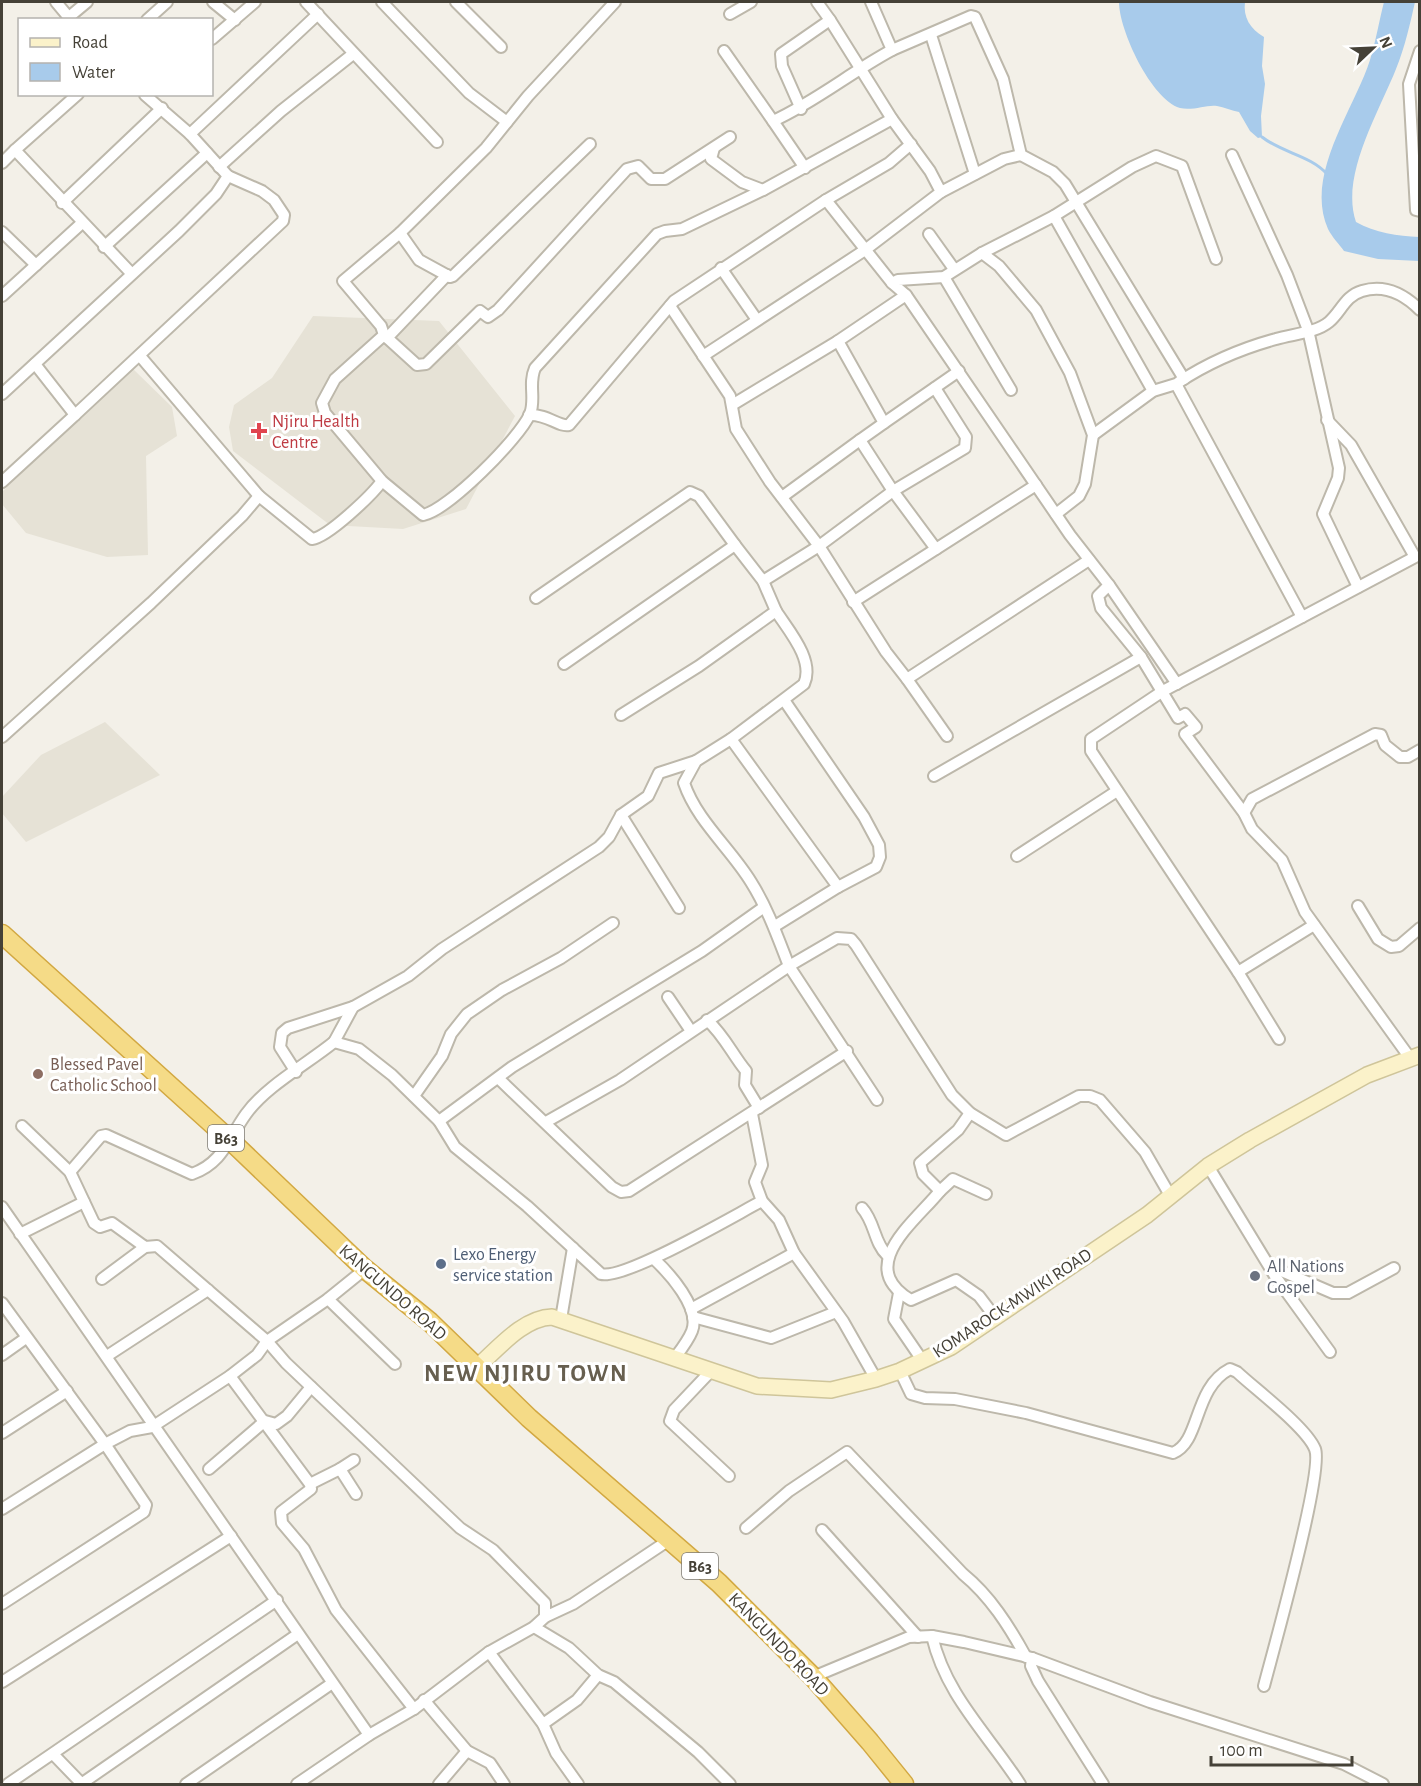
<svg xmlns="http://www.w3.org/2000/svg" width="1421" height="1786" viewBox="0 0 1421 1786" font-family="'Alegreya Sans',sans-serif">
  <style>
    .residential { fill: #e6e2d6 }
    .water { fill: #a8cbeb }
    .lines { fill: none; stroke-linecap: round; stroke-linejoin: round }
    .stream { stroke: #a8cbeb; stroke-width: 3 }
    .minor-casing { stroke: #bdb8ab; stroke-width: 14 }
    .secondary-casing { stroke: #cfc59a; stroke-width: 18 }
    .trunk-casing { stroke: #d2a842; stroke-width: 21 }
    .minor { stroke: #fff; stroke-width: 10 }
    .secondary { stroke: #fbf2ca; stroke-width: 15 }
    .trunk { stroke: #f5db87; stroke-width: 18 }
    .health-dot { fill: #e0444e; stroke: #fff; stroke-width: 2 }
    .education-dot { fill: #8d6e63; stroke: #fff; stroke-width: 2 }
    .service-dot { fill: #5c6f8a; stroke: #fff; stroke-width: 2 }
    .worship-dot { fill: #6b7280; stroke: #fff; stroke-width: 2 }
    .labels { text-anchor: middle; stroke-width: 6; stroke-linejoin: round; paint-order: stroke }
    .shield { fill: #fff; stroke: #7d7a73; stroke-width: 1.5 }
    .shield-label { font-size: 16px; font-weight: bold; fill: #454137 }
    .health-label { font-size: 18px; fill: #be3a42; stroke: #fff; text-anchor: start }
    .education-label { font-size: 18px; fill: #785e54; stroke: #fff; text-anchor: start }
    .service-label { font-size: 18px; fill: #4e5e75; stroke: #fff; text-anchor: start }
    .worship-label { font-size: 18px; fill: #5b616d; stroke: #fff; text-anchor: start }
    .street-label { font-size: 18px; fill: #454137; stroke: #fff }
    .district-label { font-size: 24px; font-weight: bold; letter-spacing: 1.5px; fill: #675f4f; stroke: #fff }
  </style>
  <rect width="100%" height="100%" fill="#f3f0e8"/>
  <g class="residential">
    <polygon points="313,316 439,321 515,416 466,509 403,529 330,525 233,451 229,427 234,405 272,378"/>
    <polygon points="132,368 172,407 177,436 146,456 148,555 107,557 26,533 2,504 2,492"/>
    <polygon points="105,722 160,775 26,842 2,813 2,797 41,755"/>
  </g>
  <g class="water">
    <path d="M1119,2H1245C1243,17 1250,29 1264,37L1262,66L1265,84L1261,116L1262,137L1258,138L1250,131L1239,112C1232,111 1224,107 1217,106C1208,104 1193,111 1180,108C1151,99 1119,30 1119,2Z"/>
    <path d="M1384,2H1415C1410,24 1405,47 1396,69C1379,112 1340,176 1356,222C1375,233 1398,236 1419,237V261L1378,259L1344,251C1339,244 1332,237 1328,229C1304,175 1354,110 1370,60C1376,41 1379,21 1384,2Z"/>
  </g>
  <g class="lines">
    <path class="stream" d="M1262,137C1282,153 1310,155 1327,174"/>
    <defs>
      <g id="minor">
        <polyline points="56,2 71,20"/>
        <polyline points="213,2 235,20"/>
        <polyline points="306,2 437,142"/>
        <polyline points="382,2 469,93 507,122"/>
        <polyline points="456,2 501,47"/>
        <path d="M615,2L528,96L486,148L400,233L343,281L381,326L384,335L335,379L322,403L325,413L382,481L423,515C448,510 519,439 530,414C536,399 528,384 535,368L657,234L665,231L682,229L763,190L892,119"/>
        <polyline points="730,14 751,2"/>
        <polyline points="69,17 87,2"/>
        <polyline points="147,20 167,2"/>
        <polyline points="931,35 975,174"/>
        <polyline points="212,39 255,2"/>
        <polyline points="892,50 971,16 975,17 1003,79 1021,155 1053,172 1065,184 1184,379"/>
        <polyline points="724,51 773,121"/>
        <polyline points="1420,51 1409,84 1416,210 1420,211"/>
        <polyline points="801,109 782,66 781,54 830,20 817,2"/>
        <polyline points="190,134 318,14"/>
        <polyline points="714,148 711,159 742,182 763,190"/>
        <polyline points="15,150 78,94"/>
        <polyline points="1232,155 1287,275 1308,330 1339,468 1338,478 1323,514 1358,587"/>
        <polyline points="2,163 15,150 131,273"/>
        <polyline points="219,167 281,111 353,54"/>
        <path d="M805,168L773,121C815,102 851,72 892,50L871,2"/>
        <polyline points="941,192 1004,159 1021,155"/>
        <polyline points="826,200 892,283"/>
        <polyline points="62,203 162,108"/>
        <polyline points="1054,216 1153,391"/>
        <polyline points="2,232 36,265"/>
        <polyline points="400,233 419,260 450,277 453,276 590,144"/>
        <polyline points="929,234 954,269"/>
        <polyline points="104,247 207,153"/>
        <polyline points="982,253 999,266 1036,310 1070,373 1093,435 1085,484 1079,496 1056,514"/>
        <polyline points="721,268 757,320"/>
        <polyline points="944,277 1011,390"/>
        <polyline points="906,295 892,283 898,280 944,277 982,253 1054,216 1132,167 1156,156 1182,166 1216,259"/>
        <polyline points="2,296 82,223"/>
        <polyline points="670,306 730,396 736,429 770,482 819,546 886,652 907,679 1089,560"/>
        <polyline points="384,335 417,365 426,364 480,311 488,317 498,310 627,169 638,166 651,179 665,179 730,137"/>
        <polyline points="387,338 447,275"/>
        <polyline points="140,356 259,496"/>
        <polyline points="703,356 865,250 941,192 930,171 892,119 830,20"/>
        <polyline points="35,364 75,415 283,221 284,215 274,200 262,191 228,176 190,134 145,95"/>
        <path d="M1179,382C1208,363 1243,348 1276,339C1292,334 1316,333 1329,322C1341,312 1345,296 1362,291C1385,284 1404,294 1420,310"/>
        <polyline points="2,394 179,231 216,194 228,176"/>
        <polyline points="732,405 838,341"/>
        <path d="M529,415C548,414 558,427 569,425L674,301L826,200L889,163L911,144"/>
        <polyline points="884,423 959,371"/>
        <polyline points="1093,435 1153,391 1176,384 1302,617"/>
        <polyline points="2,482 75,415"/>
        <polyline points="782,497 860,440"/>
        <polyline points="936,549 893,491 860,440 884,423 838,341 906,295 1070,535 1109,585 1098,596 1101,608 1141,657 1178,718 1185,714 1196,727 1185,734 1244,813 1252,829 1282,860 1305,912 1410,1058"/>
        <polyline points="763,581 819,546 893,491 965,448 966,437 935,388"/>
        <polyline points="1109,585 1177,684"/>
        <polyline points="536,598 690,492 699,496 735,545"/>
        <polyline points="853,602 1036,485"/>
        <polyline points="564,664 735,545 763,581 776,611 699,666 621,715"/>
        <polyline points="907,679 947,736"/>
        <polyline points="784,700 864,817 879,845 880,857 876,867 838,887"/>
        <path d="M2,737L151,603L242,516L259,496L312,539C328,537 372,495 382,481"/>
        <polyline points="731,739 838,887 775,926"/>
        <path d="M696,761L659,773L648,796L621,815L609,837L599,847L442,949L408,976L353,1007L334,1042L359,1049L392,1075L439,1121L455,1147L527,1206L601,1274C625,1280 735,1215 762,1201"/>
        <polyline points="934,776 1141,657"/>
        <polyline points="1244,813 1252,799 1375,734 1381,735 1385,745 1400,757 1408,757 1420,750"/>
        <polyline points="621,815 679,908"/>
        <polyline points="1017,856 1117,791"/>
        <polyline points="1358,906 1378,939 1391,947 1399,946 1420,928"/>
        <polyline points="1238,972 1091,751 1091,739 1163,691 1415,557 1351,445 1327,420"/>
        <polyline points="668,997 691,1031"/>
        <path d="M707,1020C724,1035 732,1054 746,1071L745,1085L759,1108"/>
        <polyline points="1279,1039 1238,972 1314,925"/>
        <polyline points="296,1072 280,1047 282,1033 288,1028 353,1007"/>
        <polyline points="498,1078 612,1187 621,1192 629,1191 847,1051"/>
        <polyline points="414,1096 442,1056 451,1034 467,1014 502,990 561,958 613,923"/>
        <polyline points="877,1100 789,966 837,938 851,939 856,945 952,1095 970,1113 1006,1135 1079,1096 1090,1096 1100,1100 1145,1152 1171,1197"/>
        <path d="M970,1113L958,1130L920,1163L923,1174L940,1191C915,1222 854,1266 911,1300L956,1280L979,1296L995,1317"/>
        <polyline points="752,1114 762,1165 755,1182 762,1201 779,1220 794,1253 843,1321 876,1379"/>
        <polyline points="439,1121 512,1067 702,951 764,907"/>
        <path d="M546,1122L620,1080L789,966C778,938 768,909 751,882C731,849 697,821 684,783L696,761L731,739L804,684C815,660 788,630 776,611"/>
        <polyline points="22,1126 70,1172 94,1223 100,1227 112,1223 145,1247 157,1246 267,1341 286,1363 460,1528 493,1550 545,1603 545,1617"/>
        <polyline points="1208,1166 1275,1276 1330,1352"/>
        <path d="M70,1172L101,1136L106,1135L192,1174C223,1163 228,1139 246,1114C266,1086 307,1064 334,1042"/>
        <polyline points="940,1191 953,1179 986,1194"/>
        <polyline points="2,1207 369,1735"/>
        <path d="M862,1208C875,1222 874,1243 887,1255"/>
        <polyline points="20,1234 84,1202"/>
        <path d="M654,1259C669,1273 701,1308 692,1331C688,1341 680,1351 674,1359"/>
        <polyline points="1270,1266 1333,1293 1348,1293 1394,1268"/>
        <polyline points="102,1279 145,1247"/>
        <polyline points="899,1293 894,1319 922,1360"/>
        <polyline points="328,1299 395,1364"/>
        <polyline points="2,1303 105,1444 146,1505 144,1512 2,1604"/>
        <polyline points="691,1309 794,1253"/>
        <polyline points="693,1317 771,1338 836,1312"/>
        <polyline points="561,1319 573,1248"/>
        <polyline points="2,1355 26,1338"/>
        <polyline points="107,1356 208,1290"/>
        <path d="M900,1371L911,1394L925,1398L955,1399L1026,1413L1173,1453C1201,1442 1193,1388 1230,1369L1237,1372C1255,1389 1306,1427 1315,1449C1324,1471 1273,1651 1264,1686"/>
        <polyline points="710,1372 674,1410 670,1421 729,1476"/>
        <polyline points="230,1376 310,1484 311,1489 281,1512 282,1523 304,1549 336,1610 414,1709"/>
        <polyline points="2,1433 67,1391"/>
        <polyline points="209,1469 265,1421 276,1424 287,1416 311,1387"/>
        <polyline points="340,1469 354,1460"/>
        <polyline points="310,1484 340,1469 356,1494"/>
        <polyline points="2,1509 105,1444 130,1431 152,1427 230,1376 257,1355 267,1341 328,1299 365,1269"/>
        <path d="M746,1528L789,1491L847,1452L963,1574C990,1596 1009,1626 1026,1657"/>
        <polyline points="822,1530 918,1637"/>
        <polyline points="534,1627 569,1648 598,1675 614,1682 698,1752 730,1784"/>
        <path d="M932,1636C946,1696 988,1734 1020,1784"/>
        <polyline points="489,1652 543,1724 556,1753 578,1784"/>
        <polyline points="1032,1658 1031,1666 1038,1681 1103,1784"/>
        <polyline points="813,1677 909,1637 932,1636 964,1642 1032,1658 1150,1702 1344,1764 1383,1784"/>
        <polyline points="2,1682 231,1536"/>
        <polyline points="424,1700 467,1751 490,1763 504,1784"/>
        <polyline points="543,1724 577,1700 598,1675"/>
        <polyline points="53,1754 82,1784"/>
        <polyline points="8,1784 277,1600"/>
        <polyline points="81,1784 298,1634"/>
        <polyline points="186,1784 331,1684"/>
        <polyline points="297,1784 369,1735 414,1709 489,1652 534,1627 545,1617 573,1604 669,1540"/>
        <polyline points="439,1784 467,1751"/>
      </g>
      <path id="secondary" d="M476,1368C497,1350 522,1318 552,1317L757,1386L831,1390L876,1379L900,1371L951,1347L1147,1215L1208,1166L1250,1140L1367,1075L1420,1055"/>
      <polyline id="trunk" points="2,934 231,1141 365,1269 430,1322 529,1418 719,1583 813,1677 870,1742 904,1784"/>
    </defs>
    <use href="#minor" class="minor-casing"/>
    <use href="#secondary" class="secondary-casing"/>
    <use href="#trunk" class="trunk-casing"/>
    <use href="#minor" class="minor"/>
    <use href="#secondary" class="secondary"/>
    <use href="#trunk" class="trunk"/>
  </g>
  <path class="health-dot" d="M256 422h6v6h6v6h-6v6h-6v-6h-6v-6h6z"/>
  <circle class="education-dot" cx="38" cy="1074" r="6"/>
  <circle class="service-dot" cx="441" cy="1264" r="6"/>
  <circle class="worship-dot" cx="1255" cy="1276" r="6"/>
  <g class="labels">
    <g class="shield">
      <rect x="208" y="1125" width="36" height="26" rx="4.5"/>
      <rect x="682" y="1553" width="36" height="26" rx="4.5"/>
    </g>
    <g class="shield-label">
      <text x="226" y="1144">B63</text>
      <text x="700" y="1572">B63</text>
    </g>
    <g class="health-label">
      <text x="272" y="427">Njiru Health<tspan x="272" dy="21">Centre</tspan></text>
    </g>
    <g class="education-label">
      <text x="50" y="1070">Blessed Pavel<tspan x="50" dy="21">Catholic School</tspan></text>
    </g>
    <g class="service-label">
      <text x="453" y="1260">Lexo Energy<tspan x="453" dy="21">service station</tspan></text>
    </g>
    <g class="worship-label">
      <text x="1267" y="1272">All Nations<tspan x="1267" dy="21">Gospel</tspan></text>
    </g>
    <g class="street-label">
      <text transform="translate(393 1292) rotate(41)" y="6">KANGUNDO ROAD</text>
      <text transform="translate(1012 1303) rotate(-33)" y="6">KOMAROCK-MWIKI ROAD</text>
      <text transform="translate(779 1644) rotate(46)" y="6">KANGUNDO ROAD</text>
    </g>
    <g class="district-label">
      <text x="526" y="1381">NEW NJIRU TOWN</text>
    </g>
  </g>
  <rect width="1421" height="1786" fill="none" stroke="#454137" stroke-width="6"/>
  <rect x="18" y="18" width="195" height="78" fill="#ffffff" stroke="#b5b3af" stroke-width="1.5"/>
  <rect x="30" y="38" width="30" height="9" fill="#fbf2ca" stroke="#b5b3af" stroke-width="1.5"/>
  <text x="72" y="48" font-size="18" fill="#454137">Road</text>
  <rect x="30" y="63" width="30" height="18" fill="#a8cbeb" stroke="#b5b3af" stroke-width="1.5"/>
  <text x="72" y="78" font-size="18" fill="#454137">Water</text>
  <g transform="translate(1373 48) rotate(67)" stroke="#ffffff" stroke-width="4.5" paint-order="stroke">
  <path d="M0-4.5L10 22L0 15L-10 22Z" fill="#454137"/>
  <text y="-9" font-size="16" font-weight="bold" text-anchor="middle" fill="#454137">N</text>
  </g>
  <path d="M1211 1756v9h141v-9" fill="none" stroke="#454137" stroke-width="3"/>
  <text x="1220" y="1756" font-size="18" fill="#454137" stroke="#ffffff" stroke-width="4.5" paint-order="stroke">100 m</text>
</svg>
